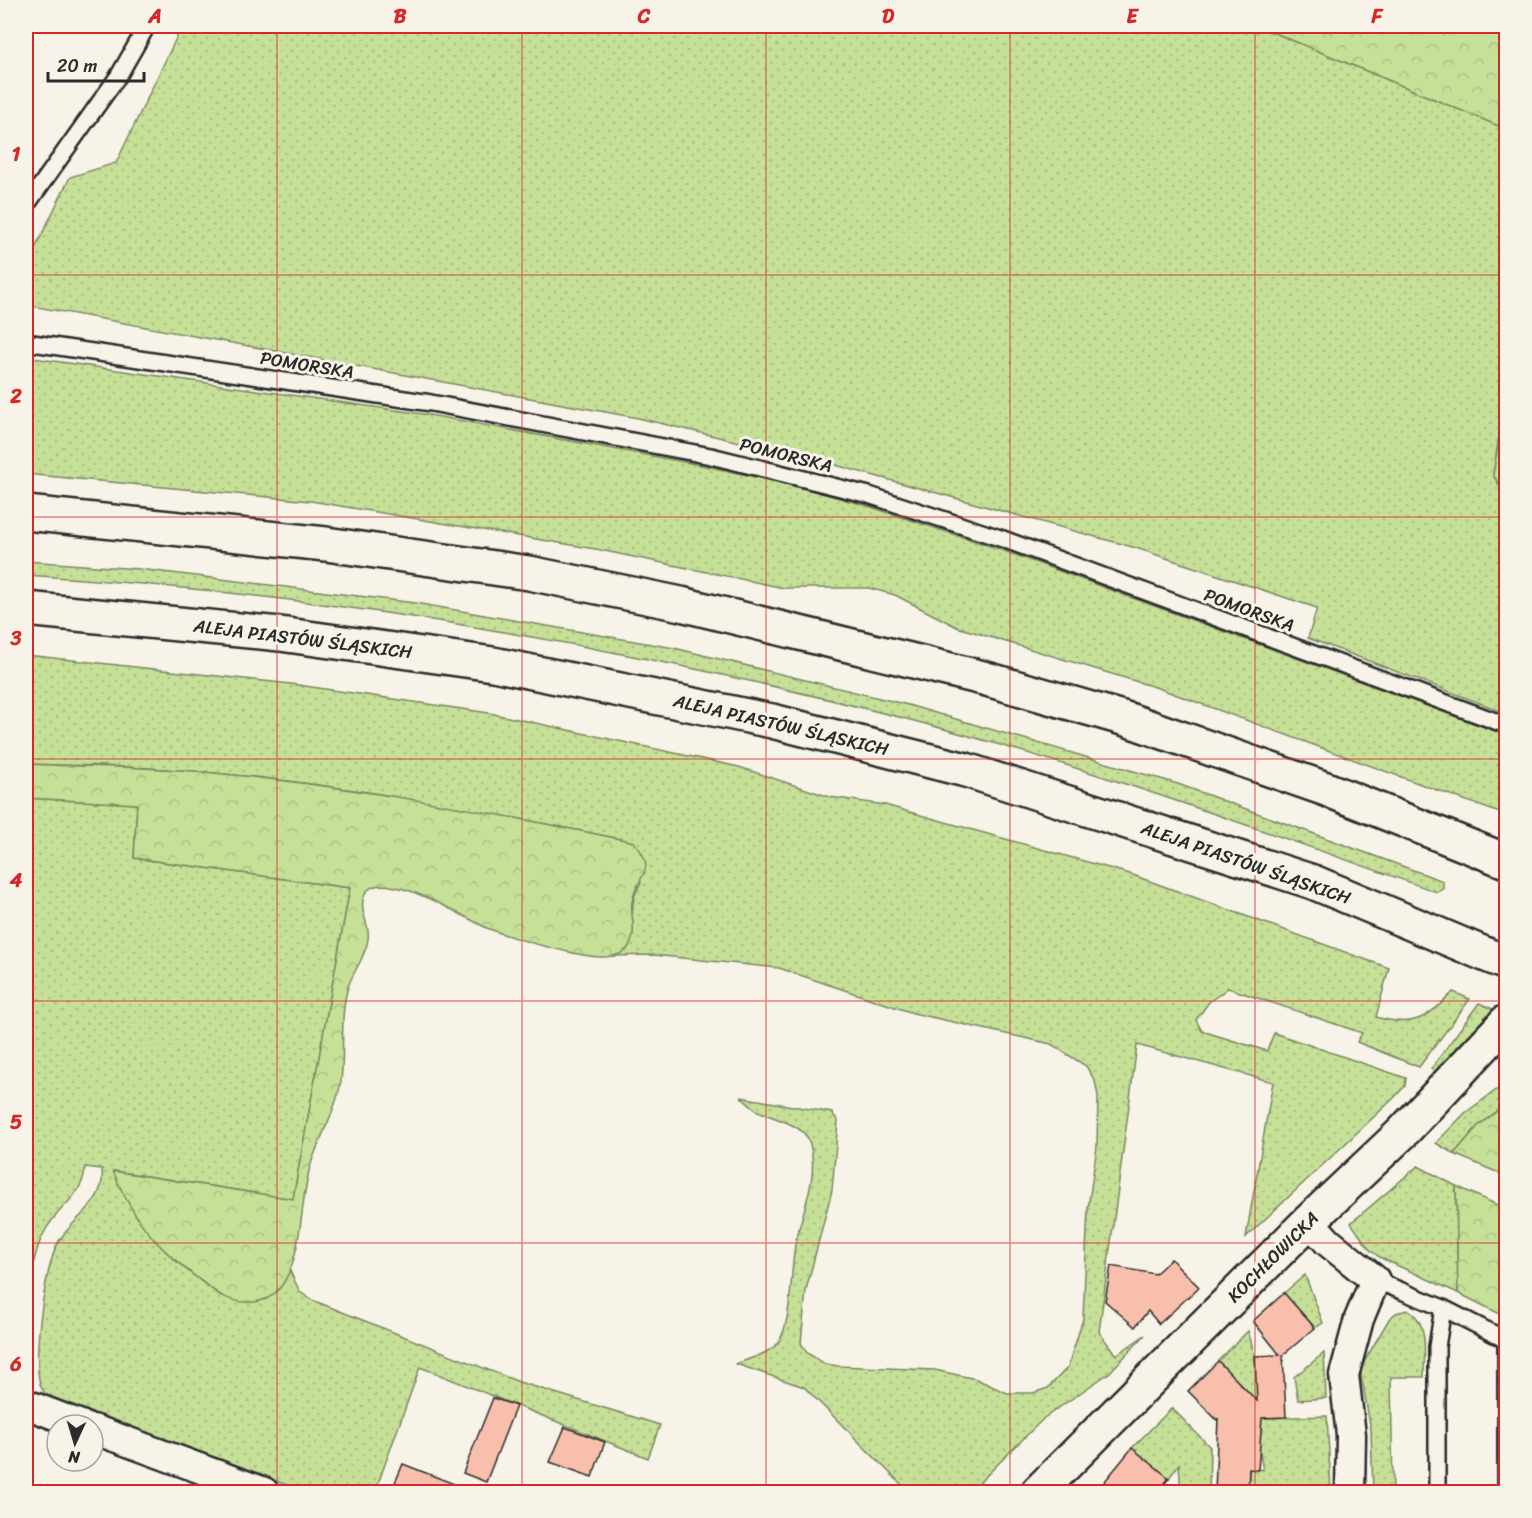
<svg xmlns="http://www.w3.org/2000/svg" width="1532" height="1518" viewBox="0 0 1532 1518" font-family="Sriracha,sans-serif">
  <style>
    .green { fill: url(#green-dots); stroke: #788661; stroke-width: 1.5 }
    .forest { fill: url(#forest-crowns); stroke: #788661; stroke-width: 1.5 }
    .building { fill: #f8c0ac; stroke: #2b2b2b; stroke-width: 1.5 }
    .lines { fill: none; stroke-linecap: round; stroke-linejoin: round }
    .service-casing { stroke: #2b2b2b; stroke-width: 20 }
    .minor-casing { stroke: #2b2b2b; stroke-width: 33 }
    .tertiary-casing { stroke: #2b2b2b; stroke-width: 38 }
    .motorway-casing { stroke: #2b2b2b; stroke-width: 38 }
    .service { stroke: #f7f3e8; stroke-width: 15 }
    .minor { stroke: #f7f3e8; stroke-width: 28 }
    .tertiary { stroke: #f7f3e8; stroke-width: 33 }
    .motorway { stroke: #f7f3e8; stroke-width: 33 }
    .grid { fill: none; stroke: #d62828; stroke-width: 1.5; stroke-opacity: 0.55 }
    .labels { text-anchor: middle; stroke-width: 6; stroke-linejoin: round; paint-order: stroke }
    .street-label { font-size: 18px; fill: #2b2b2b; stroke: #f7f3e8 }
    .neatline { fill: none; stroke: #d62828; stroke-width: 2 }
    .grid-label { font-size: 20px; text-anchor: middle; font-weight: bold; fill: #d62828 }
  </style>
  <defs>
    <pattern id="green-dots" width="8" height="8" patternUnits="userSpaceOnUse" patternTransform="scale(1.5)"><rect width="8" height="8" fill="#c6e097"/><path d="M2 2h.1M6 6h.1" fill="none" stroke="#aac082" stroke-width="1.8" stroke-linecap="round"/></pattern>
    <pattern id="forest-crowns" width="20" height="18" patternUnits="userSpaceOnUse" patternTransform="scale(1.5)"><rect width="20" height="18" fill="#c6e097"/><path d="M2 6a3 3 0 1 1 6 0M12 15a3 3 0 1 1 6 0" fill="none" stroke="#aac082"/></pattern>
  </defs>
  <rect width="100%" height="100%" fill="#f7f3e8"/>
  <filter id="ink" filterUnits="userSpaceOnUse"><feTurbulence type="fractalNoise" baseFrequency=".0167" numOctaves="2"/><feDisplacementMap in="SourceGraphic" scale="12" xChannelSelector="R" yChannelSelector="G"/><feConvolveMatrix kernelMatrix="1 2 1 2 8 2 1 2 1" color-interpolation-filters="sRGB"/></filter>
  <g filter="url(#ink)">
    <g class="green">
      <polygon points="182,26 1258,26 1506,129 1506,391 1493,475 1506,495 1506,713 1308,638 1317,608 1136,548 828,463 638,418 26,305 26,267 70,177 116,163"/>
      <polygon points="26,357 430,415 706,466 800,487 868,506 999,549 1506,735 1506,810 1505,815 1158,688 957,627 895,595 869,588 784,588 595,549 311,501 26,474"/>
      <path d="M26,561L139,569L415,603L674,648L908,705L1178,784L1443,881V889L1437,892C1261,830 1084,765 903,718C616,644 322,594 26,575Z"/>
      <path d="M26,655L291,684L489,713L739,767L830,797L885,805L1130,874L1389,968L1376,1017C1414,1028 1426,1019 1453,992L1470,999L1419,1067L1357,1042L1362,1033L1228,988L1209,1002L1196,1020L1202,1031L1267,1051L1274,1033L1406,1078L1405,1086L1395,1097L1246,1237L1273,1082L1137,1045L1099,1332L1116,1355L1145,1335L1109,1373L1044,1418L980,1482L975,1492H909L804,1387L736,1364C748,1359 768,1354 777,1344C793,1325 790,1266 796,1240C803,1209 820,1174 809,1141C803,1124 773,1119 758,1111C752,1108 746,1101 741,1097L832,1113L838,1121L832,1190L806,1290L801,1343L807,1353L825,1364L838,1366L935,1370L976,1379L1007,1393H1033L1048,1388L1068,1367L1083,1319L1088,1208L1097,1147L1098,1096L1095,1081L1086,1066L1051,1044L913,1013L779,968L653,955L615,956C645,937 622,909 641,883L634,842C491,812 348,785 203,772C144,766 84,766 26,764Z"/>
      <path d="M26,798L137,804L134,858L350,888L293,1199L114,1171C142,1234 166,1256 221,1296L280,1288L289,1269L300,1292L312,1300L519,1382L660,1425L648,1458L420,1367L375,1492H306L58,1402C50,1398 45,1396 41,1387C31,1362 45,1264 59,1241C75,1215 106,1204 102,1169L85,1167C84,1197 57,1206 44,1233C34,1252 31,1276 26,1297Z"/>
      <polygon points="1479,1003 1497,1011 1442,1067 1435,1072 1431,1069"/>
      <polygon points="1506,1083 1506,1104 1477,1127 1454,1154 1436,1143 1465,1113"/>
      <polygon points="1418,1166 1456,1186 1458,1293 1381,1258 1370,1250 1351,1223"/>
      <polygon points="1305,1275 1323,1323 1315,1328 1284,1293"/>
      <path d="M1407,1310C1430,1320 1424,1357 1424,1377H1391L1393,1492H1373L1371,1430L1360,1369L1389,1319L1396,1313Z"/>
      <polygon points="1248,1331 1255,1356 1260,1418 1327,1416 1331,1492 1248,1492 1249,1469 1263,1470 1249,1393 1218,1361"/>
      <polygon points="1324,1353 1326,1398 1298,1400 1294,1377"/>
      <polygon points="1172,1408 1210,1447 1209,1492 1181,1492 1179,1464 1169,1478 1132,1448"/>
    </g>
    <g class="forest">
      <polygon points="1258,26 1506,26 1506,129"/>
      <polygon points="1506,398 1506,495 1493,475"/>
      <path d="M26,764C84,767 144,766 203,772C348,785 491,812 634,842C659,872 637,873 632,902C630,914 636,927 632,939C626,964 591,957 573,953C545,947 514,939 487,928C467,919 379,864 365,894C357,910 371,925 368,939C366,957 353,971 348,987C339,1017 345,1050 341,1081C336,1111 320,1136 311,1164C299,1201 304,1261 278,1290C263,1307 234,1305 216,1292C166,1256 137,1230 113,1171L293,1199L350,888L134,858L137,804L26,798Z"/>
      <polygon points="1506,1104 1506,1176 1454,1154 1477,1127"/>
      <polygon points="1456,1186 1506,1209 1506,1317 1458,1293"/>
    </g>
    <g class="building">
      <polygon points="1171,1259 1199,1287 1159,1324 1148,1311 1135,1327 1105,1301 1111,1266 1155,1274"/>
      <polygon points="1284,1293 1315,1328 1283,1355 1286,1417 1262,1418 1258,1470 1249,1469 1248,1492 1215,1492 1218,1418 1217,1420 1188,1391 1218,1361 1257,1401 1255,1356 1280,1355 1253,1321"/>
      <polygon points="493,1398 516,1406 486,1482 463,1473"/>
      <polygon points="565,1427 605,1442 592,1477 550,1462"/>
      <polygon points="1132,1448 1169,1478 1158,1492 1096,1492"/>
      <polygon points="403,1464 472,1491 472,1492 391,1492"/>
    </g>
    <g class="lines">
      <defs>
        <g id="service">
          <polyline points="26,206 119,75 147,26"/>
          <polyline points="26,342 431,403 711,456 869,495 1003,539 1506,725"/>
          <polyline points="1375,1280 1443,1308 1506,1340"/>
          <polyline points="1437,1492 1437,1347 1443,1308"/>
          <polyline points="1506,1492 1506,1342"/>
        </g>
        <g id="minor">
          <polyline points="1309,1221 1328,1242 1375,1280 1359,1319 1344,1375 1351,1435 1350,1492"/>
          <polyline points="26,1404 81,1425"/>
          <polyline points="93,1429 264,1492"/>
        </g>
        <polyline id="tertiary" points="1038,1492 1309,1221 1402,1133 1506,1022"/>
        <g id="motorway">
          <polyline points="26,513 326,544 529,573 681,604 983,678 1126,719 1326,789 1506,861"/>
          <polyline points="26,609 280,634 493,664 772,721 966,770 1313,882 1506,963"/>
        </g>
      </defs>
      <use href="#service" class="service-casing"/>
      <use href="#minor" class="minor-casing"/>
      <use href="#tertiary" class="tertiary-casing"/>
      <use href="#motorway" class="motorway-casing"/>
      <use href="#service" class="service"/>
      <use href="#minor" class="minor"/>
      <use href="#tertiary" class="tertiary"/>
      <use href="#motorway" class="motorway"/>
    </g>
  </g>
  <path class="grid" d="M277,26V1492M522,26V1492M766,26V1492M1010,26V1492M1255,26V1492M26,275H1506M26,517H1506M26,759H1506M26,1001H1506M26,1243H1506"/>
  <g class="labels">
    <g class="street-label">
      <text transform="translate(307 365) rotate(9)" y="6">POMORSKA</text>
      <text transform="translate(786 455) rotate(14)" y="6">POMORSKA</text>
      <text transform="translate(1249 610) rotate(20)" y="6">POMORSKA</text>
      <text transform="translate(303 639) rotate(7)" y="6">ALEJA PIASTÓW ŚLĄSKICH</text>
      <text transform="translate(781 725) rotate(13)" y="6">ALEJA PIASTÓW ŚLĄSKICH</text>
      <text transform="translate(1246 863) rotate(19)" y="6">ALEJA PIASTÓW ŚLĄSKICH</text>
      <text transform="translate(1273 1257) rotate(-45)" y="6">KOCHŁOWICKA</text>
    </g>
  </g>
  <rect width="1532" height="1518" fill="none" stroke="#f7f3e8" stroke-width="66"/>
  <g transform="translate(75 1443) rotate(184)"><circle r="28" fill="#f7f3e8" stroke="#a5a39c" stroke-width="1.5"/>
  <path d="M0-4.5L10 22L0 15L-10 22Z" fill="#2b2b2b"/>
  <text y="-9" font-size="16" font-weight="bold" text-anchor="middle" fill="#2b2b2b">N</text>
  </g>
  <path d="M48 72v9h96v-9" fill="none" stroke="#2b2b2b" stroke-width="3"/>
  <text x="57" y="72" font-size="18" fill="#2b2b2b" stroke="#f7f3e8" stroke-width="4.5" paint-order="stroke">20 m</text>
  <rect x="33" y="33" width="1466" height="1452" class="neatline"/>
  <g class="grid-label">
    <text x="155" y="23">A</text>
    <text x="400" y="23">B</text>
    <text x="644" y="23">C</text>
    <text x="888" y="23">D</text>
    <text x="1132" y="23">E</text>
    <text x="1377" y="23">F</text>
    <text x="16" y="161">1</text>
    <text x="16" y="403">2</text>
    <text x="16" y="645">3</text>
    <text x="16" y="887">4</text>
    <text x="16" y="1129">5</text>
    <text x="16" y="1371">6</text>
  </g>
</svg>
